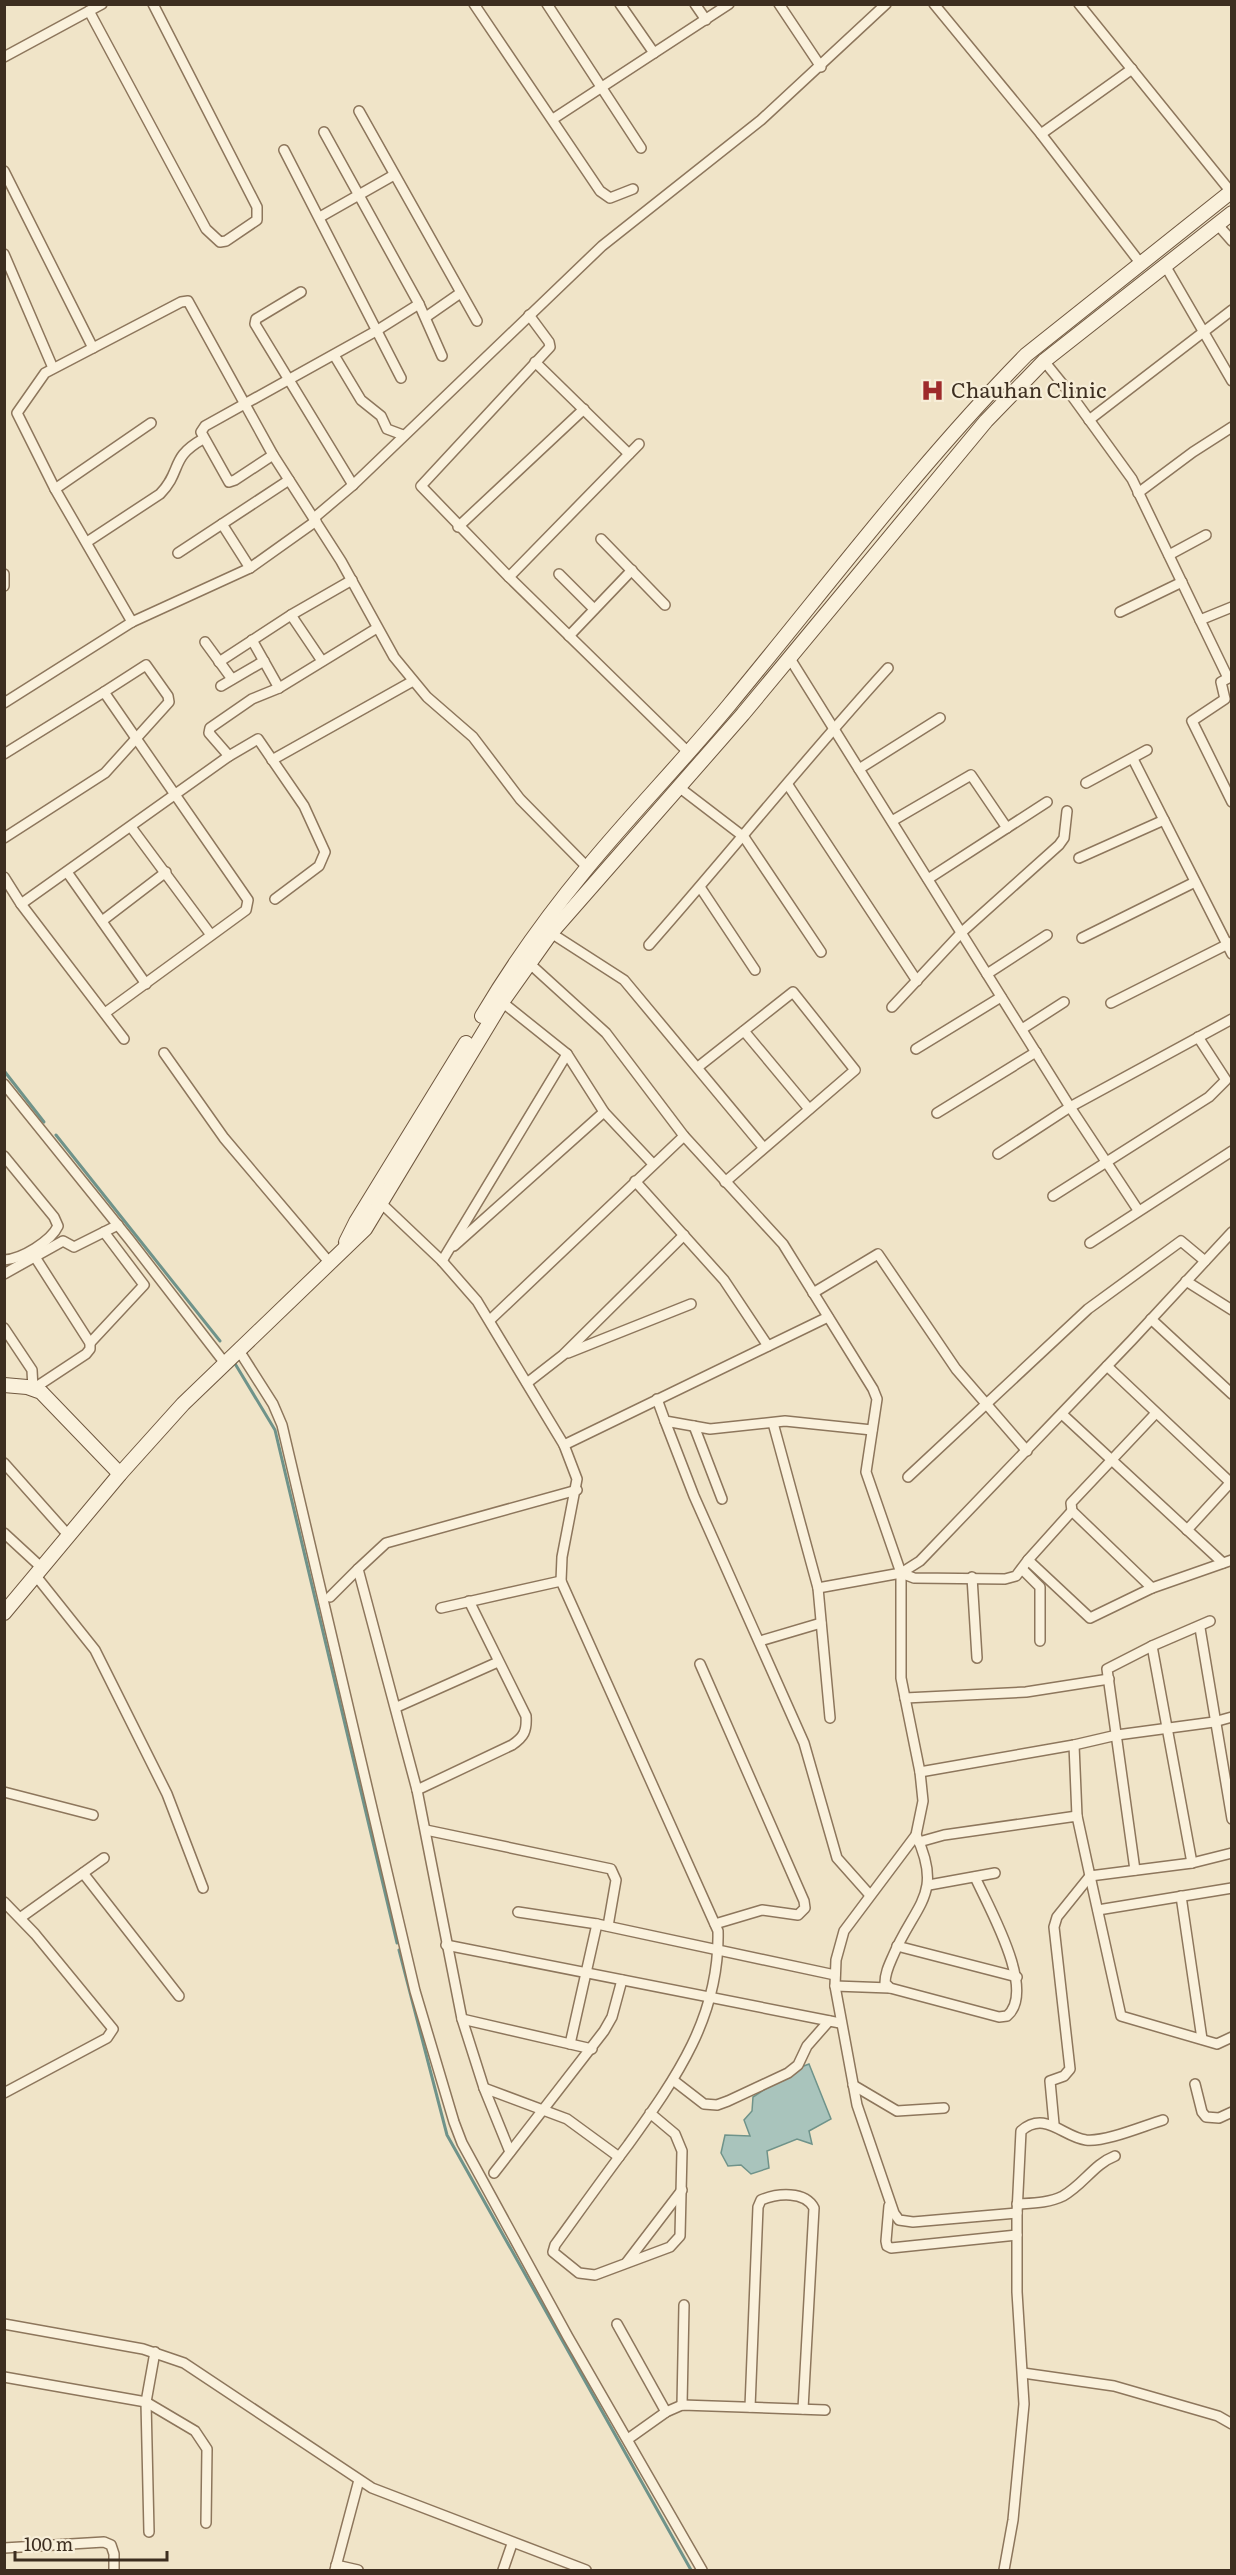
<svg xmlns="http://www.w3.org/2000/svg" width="1236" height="2575" viewBox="0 0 1236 2575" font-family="Literata,serif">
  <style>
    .water { fill: #a9c4bc; stroke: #6f938a; stroke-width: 1.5 }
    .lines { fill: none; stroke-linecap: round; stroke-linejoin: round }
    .stream { stroke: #6f938a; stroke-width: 3 }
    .street-casing { stroke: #8d765c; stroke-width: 12 }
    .secondary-casing { stroke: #6f573f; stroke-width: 16 }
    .street { stroke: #faf1dc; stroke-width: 9 }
    .secondary { stroke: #faf1dc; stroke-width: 14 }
    .labels { text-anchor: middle; stroke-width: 4.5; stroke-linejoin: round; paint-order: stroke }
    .poi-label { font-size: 21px; fill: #3d2e20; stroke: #f7eed8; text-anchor: start }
  </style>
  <rect width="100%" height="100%" fill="#f0e4c8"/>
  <polygon class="water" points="809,2064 831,2119 809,2131 812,2144 797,2139 767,2151 769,2168 751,2174 741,2165 728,2166 721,2153 725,2135 750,2136 744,2120 752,2111 753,2097 796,2069"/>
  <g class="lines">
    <g class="stream">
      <polyline points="5,1072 44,1122"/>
      <polyline points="56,1135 220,1341"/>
      <polyline points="234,1362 275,1430 397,1943"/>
      <polyline points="399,1950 447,2135 691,2570"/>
    </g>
    <defs>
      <g id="street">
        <polyline points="474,4 600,191 610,198 633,189"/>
        <polyline points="547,4 641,148"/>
        <polyline points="620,4 654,53"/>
        <polyline points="695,4 706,20"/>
        <polyline points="779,4 821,67"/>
        <polyline points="934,4 1041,134 1141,264"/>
        <polyline points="1079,4 1231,192"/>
        <polyline points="89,11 206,229 220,242 226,241 257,220 257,207 153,4"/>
        <polyline points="4,57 102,4"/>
        <polyline points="359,111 477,321"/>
        <polyline points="553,119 729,4"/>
        <polyline points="324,132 419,304 442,356"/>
        <polyline points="1041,134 1132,69"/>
        <polyline points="284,150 401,378"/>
        <polyline points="4,171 93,348"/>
        <polyline points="320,217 394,175"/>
        <polyline points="1218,225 1232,241"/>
        <polyline points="4,254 53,368"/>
        <polyline points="1166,267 1232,381"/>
        <polyline points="301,292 256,319 255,324 353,485"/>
        <polyline points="426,317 459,294"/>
        <polyline points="334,355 361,400 381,416 387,429 403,435"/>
        <polyline points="1044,361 1069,392 1132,479 1228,678"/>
        <polyline points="535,362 629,454"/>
        <polyline points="1089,420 1232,310"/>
        <polyline points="639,444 509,577 689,753"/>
        <polyline points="273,455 235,480 229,482 201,432 205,426 376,331 419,304"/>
        <polyline points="55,489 151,423"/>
        <polyline points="1138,493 1193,452 1232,427"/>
        <polyline points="314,518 353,485 602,246 761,120 886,4"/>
        <polyline points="222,524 250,568"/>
        <polyline points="458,527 584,409"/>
        <polyline points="601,539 665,605"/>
        <path d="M87,542L160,494C183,470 169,458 203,439"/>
        <polyline points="178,553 289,480"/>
        <polyline points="1169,555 1206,535"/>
        <polyline points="4,574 4,586"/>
        <polyline points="559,574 594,609"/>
        <polyline points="509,577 421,486 550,347 549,342 529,315"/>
        <polyline points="1120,612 1182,582"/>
        <polyline points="291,615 322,661"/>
        <polyline points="1200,620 1232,607"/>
        <polyline points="132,622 55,489 17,413 45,373 181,302 188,301 273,455 341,561 394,657 427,697 473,737 520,799 587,867"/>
        <polyline points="569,636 632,570"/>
        <polyline points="252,640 279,688"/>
        <polyline points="205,642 232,679"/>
        <polyline points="789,657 1070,1107 1138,1210"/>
        <polyline points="219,662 291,615 352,580"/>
        <polyline points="1232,676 1221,682 1225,699 1192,721 1232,802"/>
        <polyline points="221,686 264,661"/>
        <polyline points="4,703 132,622 250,568 316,521"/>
        <polyline points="4,754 104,692 248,900 246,910 105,1013"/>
        <polyline points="229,756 209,733 210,728 252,699 279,688 377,628"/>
        <polyline points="1133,759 1232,954"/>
        <polyline points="272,760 413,681"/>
        <polyline points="859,769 940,718"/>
        <polyline points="1086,783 1147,750"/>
        <polyline points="788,785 917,981"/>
        <polyline points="680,788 744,837 821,952"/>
        <polyline points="892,821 971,775 1007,828"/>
        <polyline points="131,827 211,935"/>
        <polyline points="4,838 105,773 169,702 168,696 146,665 104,692"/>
        <polyline points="1079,858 1164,820"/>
        <polyline points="67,872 146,984"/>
        <polyline points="4,877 21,904 124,1039"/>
        <polyline points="928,879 1047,802"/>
        <polyline points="700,887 755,970"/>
        <polyline points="21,904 229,756 258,739 304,806 325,852 319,866 275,899"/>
        <polyline points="102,921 166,872"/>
        <polyline points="551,933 624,980 763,1147"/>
        <polyline points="1082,938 1195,882"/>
        <path d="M649,945C730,853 806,758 888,668"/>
        <polyline points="529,963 606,1033 684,1136 783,1244 873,1389 877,1399 866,1472 901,1573 901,1678 920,1772 923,1801 916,1835 844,1931 836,1960 835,1986 857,2105 894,2213 899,2220 913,2222 1017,2213"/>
        <polyline points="987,974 1047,935"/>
        <polyline points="502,1002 567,1054 604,1112 653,1164"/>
        <polyline points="1111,1003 1232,942"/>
        <polyline points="892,1007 962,932 1059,845 1064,838 1067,811"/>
        <polyline points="1022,1029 1064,1002"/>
        <polyline points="744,1031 809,1109"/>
        <polyline points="916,1049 1001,997"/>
        <polyline points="164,1053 224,1138 329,1262"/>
        <polyline points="698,1067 793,992 855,1070 725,1182"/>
        <polyline points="4,1084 129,1239 224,1362"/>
        <polyline points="937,1113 1036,1052"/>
        <polyline points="998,1154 1070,1107 1232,1019"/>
        <path d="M4,1156L54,1217L58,1226C51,1241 22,1259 4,1260"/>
        <polyline points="635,1181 724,1280 768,1346"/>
        <polyline points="1053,1196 1209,1097 1226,1080 1198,1037"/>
        <path d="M382,1204L442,1261L477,1301L564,1445L577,1479L562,1557L561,1581L718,1931C720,2017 676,2078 628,2145C603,2178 579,2212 555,2245L553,2252L579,2273L595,2275L670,2247L680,2236L682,2151L675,2134L650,2113"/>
        <polyline points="1090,1243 1232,1151"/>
        <polyline points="454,1246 604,1112"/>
        <polyline points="442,1261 567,1054"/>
        <polyline points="4,1274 63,1241 74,1247 118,1225"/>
        <polyline points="1186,1281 1232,1310"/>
        <polyline points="813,1293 878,1254 956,1369 1027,1451"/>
        <polyline points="1151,1319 1232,1394"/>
        <polyline points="490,1320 684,1136"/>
        <polyline points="4,1328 32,1370 33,1389 86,1354 90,1349 90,1343 35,1257"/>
        <polyline points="90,1343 144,1285 104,1232"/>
        <polyline points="238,1349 273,1404 282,1425 415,1991 454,2122 462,2143 568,2337 702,2570"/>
        <polyline points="568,1353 691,1304"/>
        <polyline points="1107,1366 1232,1484"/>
        <polyline points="527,1383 563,1355 684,1235"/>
        <polyline points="657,1399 665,1421 710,1429 785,1421 872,1430"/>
        <polyline points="1156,1413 1071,1503 1072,1511 1152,1588 1232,1560"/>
        <polyline points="1062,1414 1223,1563"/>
        <polyline points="665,1421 694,1496 804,1743 837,1858 869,1894"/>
        <polyline points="773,1423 818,1588 830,1718"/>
        <polyline points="694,1426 722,1499"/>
        <polyline points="564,1445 828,1317"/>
        <polyline points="4,1463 69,1536"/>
        <polyline points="908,1477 1088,1309 1181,1241 1205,1261"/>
        <polyline points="1187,1530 1230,1483"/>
        <polyline points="4,1533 42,1568"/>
        <polyline points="1028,1560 1072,1511"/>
        <polyline points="1022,1569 1040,1587 1040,1641"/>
        <polyline points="901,1573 914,1578 1005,1579 1016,1576 1028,1560 1090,1618 1152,1588"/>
        <polyline points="36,1576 95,1650 167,1794 203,1888"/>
        <polyline points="972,1577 977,1658"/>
        <polyline points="818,1588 901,1573 920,1561 1132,1340 1232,1232"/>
        <polyline points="330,1597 358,1569"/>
        <polyline points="441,1608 561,1581"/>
        <polyline points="1200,1628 1232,1819"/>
        <polyline points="760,1641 821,1623"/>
        <polyline points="700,1664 804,1901 805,1908 798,1915 762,1910 715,1924"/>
        <polyline points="905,1698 1026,1692 1109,1679"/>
        <polyline points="397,1707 498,1662"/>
        <polyline points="1074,1745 1077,1816"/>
        <polyline points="920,1772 1074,1745 1117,1735 1214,1722 1232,1717"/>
        <path d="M417,1790L512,1745C524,1737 527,1731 526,1716L469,1601"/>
        <polyline points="4,1792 93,1815"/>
        <polyline points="426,1830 611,1869 616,1880 608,1926"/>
        <path d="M916,1835C944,1895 915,1904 893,1956C889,1965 885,1973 885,1983L890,1988L999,2017L1007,2016C1037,1991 989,1908 975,1877"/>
        <polyline points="919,1842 944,1835 1077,1816 1090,1876 1192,1863 1232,1853"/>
        <polyline points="1192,1863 1152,1646 1210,1621"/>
        <polyline points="1135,1870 1107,1669 1152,1646"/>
        <polyline points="83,1873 179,1996"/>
        <polyline points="1090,1876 1121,2016 1217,2044 1232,2037"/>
        <polyline points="929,1885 995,1873"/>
        <polyline points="1181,1896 1202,2039"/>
        <polyline points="4,1902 35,1934 113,2029 107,2038 4,2093"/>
        <polyline points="1098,1910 1232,1888"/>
        <polyline points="518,1912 597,1924 835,1975"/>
        <polyline points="20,1918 104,1858"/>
        <polyline points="446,1945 840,2023"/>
        <polyline points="897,1946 1017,1977"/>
        <polyline points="835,1986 890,1988"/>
        <polyline points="462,2019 592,2049"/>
        <polyline points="570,2044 597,1924"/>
        <polyline points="673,2080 704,2104 717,2105 728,2101 788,2073 798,2065 807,2046 829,2021"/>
        <polyline points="1195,2084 1202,2112 1206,2117 1219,2118 1232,2112"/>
        <polyline points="853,2085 897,2111 944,2108"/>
        <polyline points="484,2088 567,2119 619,2157"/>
        <polyline points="1054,2124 1050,2081 1064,2076 1070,2069 1054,1927 1057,1917 1090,1876"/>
        <polyline points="510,2152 484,2088 462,2019 417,1790 358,1569 386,1543 577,1490"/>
        <polyline points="494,2173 604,2031 612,2017 622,1980"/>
        <path d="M1017,2204C1033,2203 1049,2203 1063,2196C1083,2185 1094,2164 1115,2156"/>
        <polyline points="889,2206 886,2241 887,2246 891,2248 1017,2235"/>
        <polyline points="627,2262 682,2190"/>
        <polyline points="4,2324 143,2349 184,2363 372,2488 586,2570"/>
        <polyline points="617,2324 666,2412"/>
        <polyline points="1023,2373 1114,2386 1218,2416 1232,2424"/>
        <polyline points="4,2377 146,2402 195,2431 207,2449 206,2523"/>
        <polyline points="682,2405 684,2305"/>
        <path d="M750,2407L758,2207L761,2200C778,2193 805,2191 814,2208L803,2409"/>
        <polyline points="628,2439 666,2412 682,2405 825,2410"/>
        <polyline points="149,2532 146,2402 155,2352"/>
        <polyline points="4,2548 104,2542 111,2545 114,2554 114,2570"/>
        <polyline points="336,2565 358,2570"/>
        <polyline points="335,2570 359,2480"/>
        <polyline points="503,2570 512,2544"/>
        <path d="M1004,2570L1013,2520L1024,2404L1017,2292V2213L1021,2131C1045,2110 1063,2137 1086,2140C1106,2142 1143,2126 1163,2120"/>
      </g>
      <g id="secondary">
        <path d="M482,1016C513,964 548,915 587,868C633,812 684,760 730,704C827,587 919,464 1026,355L1232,191"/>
        <polyline points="346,1242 356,1222 466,1043"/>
        <polyline points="4,1385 27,1387 41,1392 120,1474"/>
        <polyline points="4,1613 120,1474 183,1404 365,1229 502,1002 551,933 743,714 986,421 1044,361 1232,213"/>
      </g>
    </defs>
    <use href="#street" class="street-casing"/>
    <use href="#secondary" class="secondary-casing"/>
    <use href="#street" class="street"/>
    <use href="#secondary" class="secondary"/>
  </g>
  <defs>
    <symbol id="hospital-bare" viewBox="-9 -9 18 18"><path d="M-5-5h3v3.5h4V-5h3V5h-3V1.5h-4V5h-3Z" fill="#9e2a2b" stroke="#f7eed8" stroke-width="2.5" paint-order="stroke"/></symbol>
  </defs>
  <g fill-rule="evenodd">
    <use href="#hospital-bare" x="916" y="374" width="33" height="33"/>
  </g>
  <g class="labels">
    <g class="poi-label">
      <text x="951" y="398">Chauhan Clinic</text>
    </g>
  </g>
  <rect width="1236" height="2575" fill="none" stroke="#3d2e20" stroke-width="12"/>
  <path d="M15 2551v9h152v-9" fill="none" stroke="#3d2e20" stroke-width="3"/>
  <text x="24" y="2551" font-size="18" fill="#3d2e20" stroke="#f7eed8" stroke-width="4.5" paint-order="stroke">100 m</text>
</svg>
